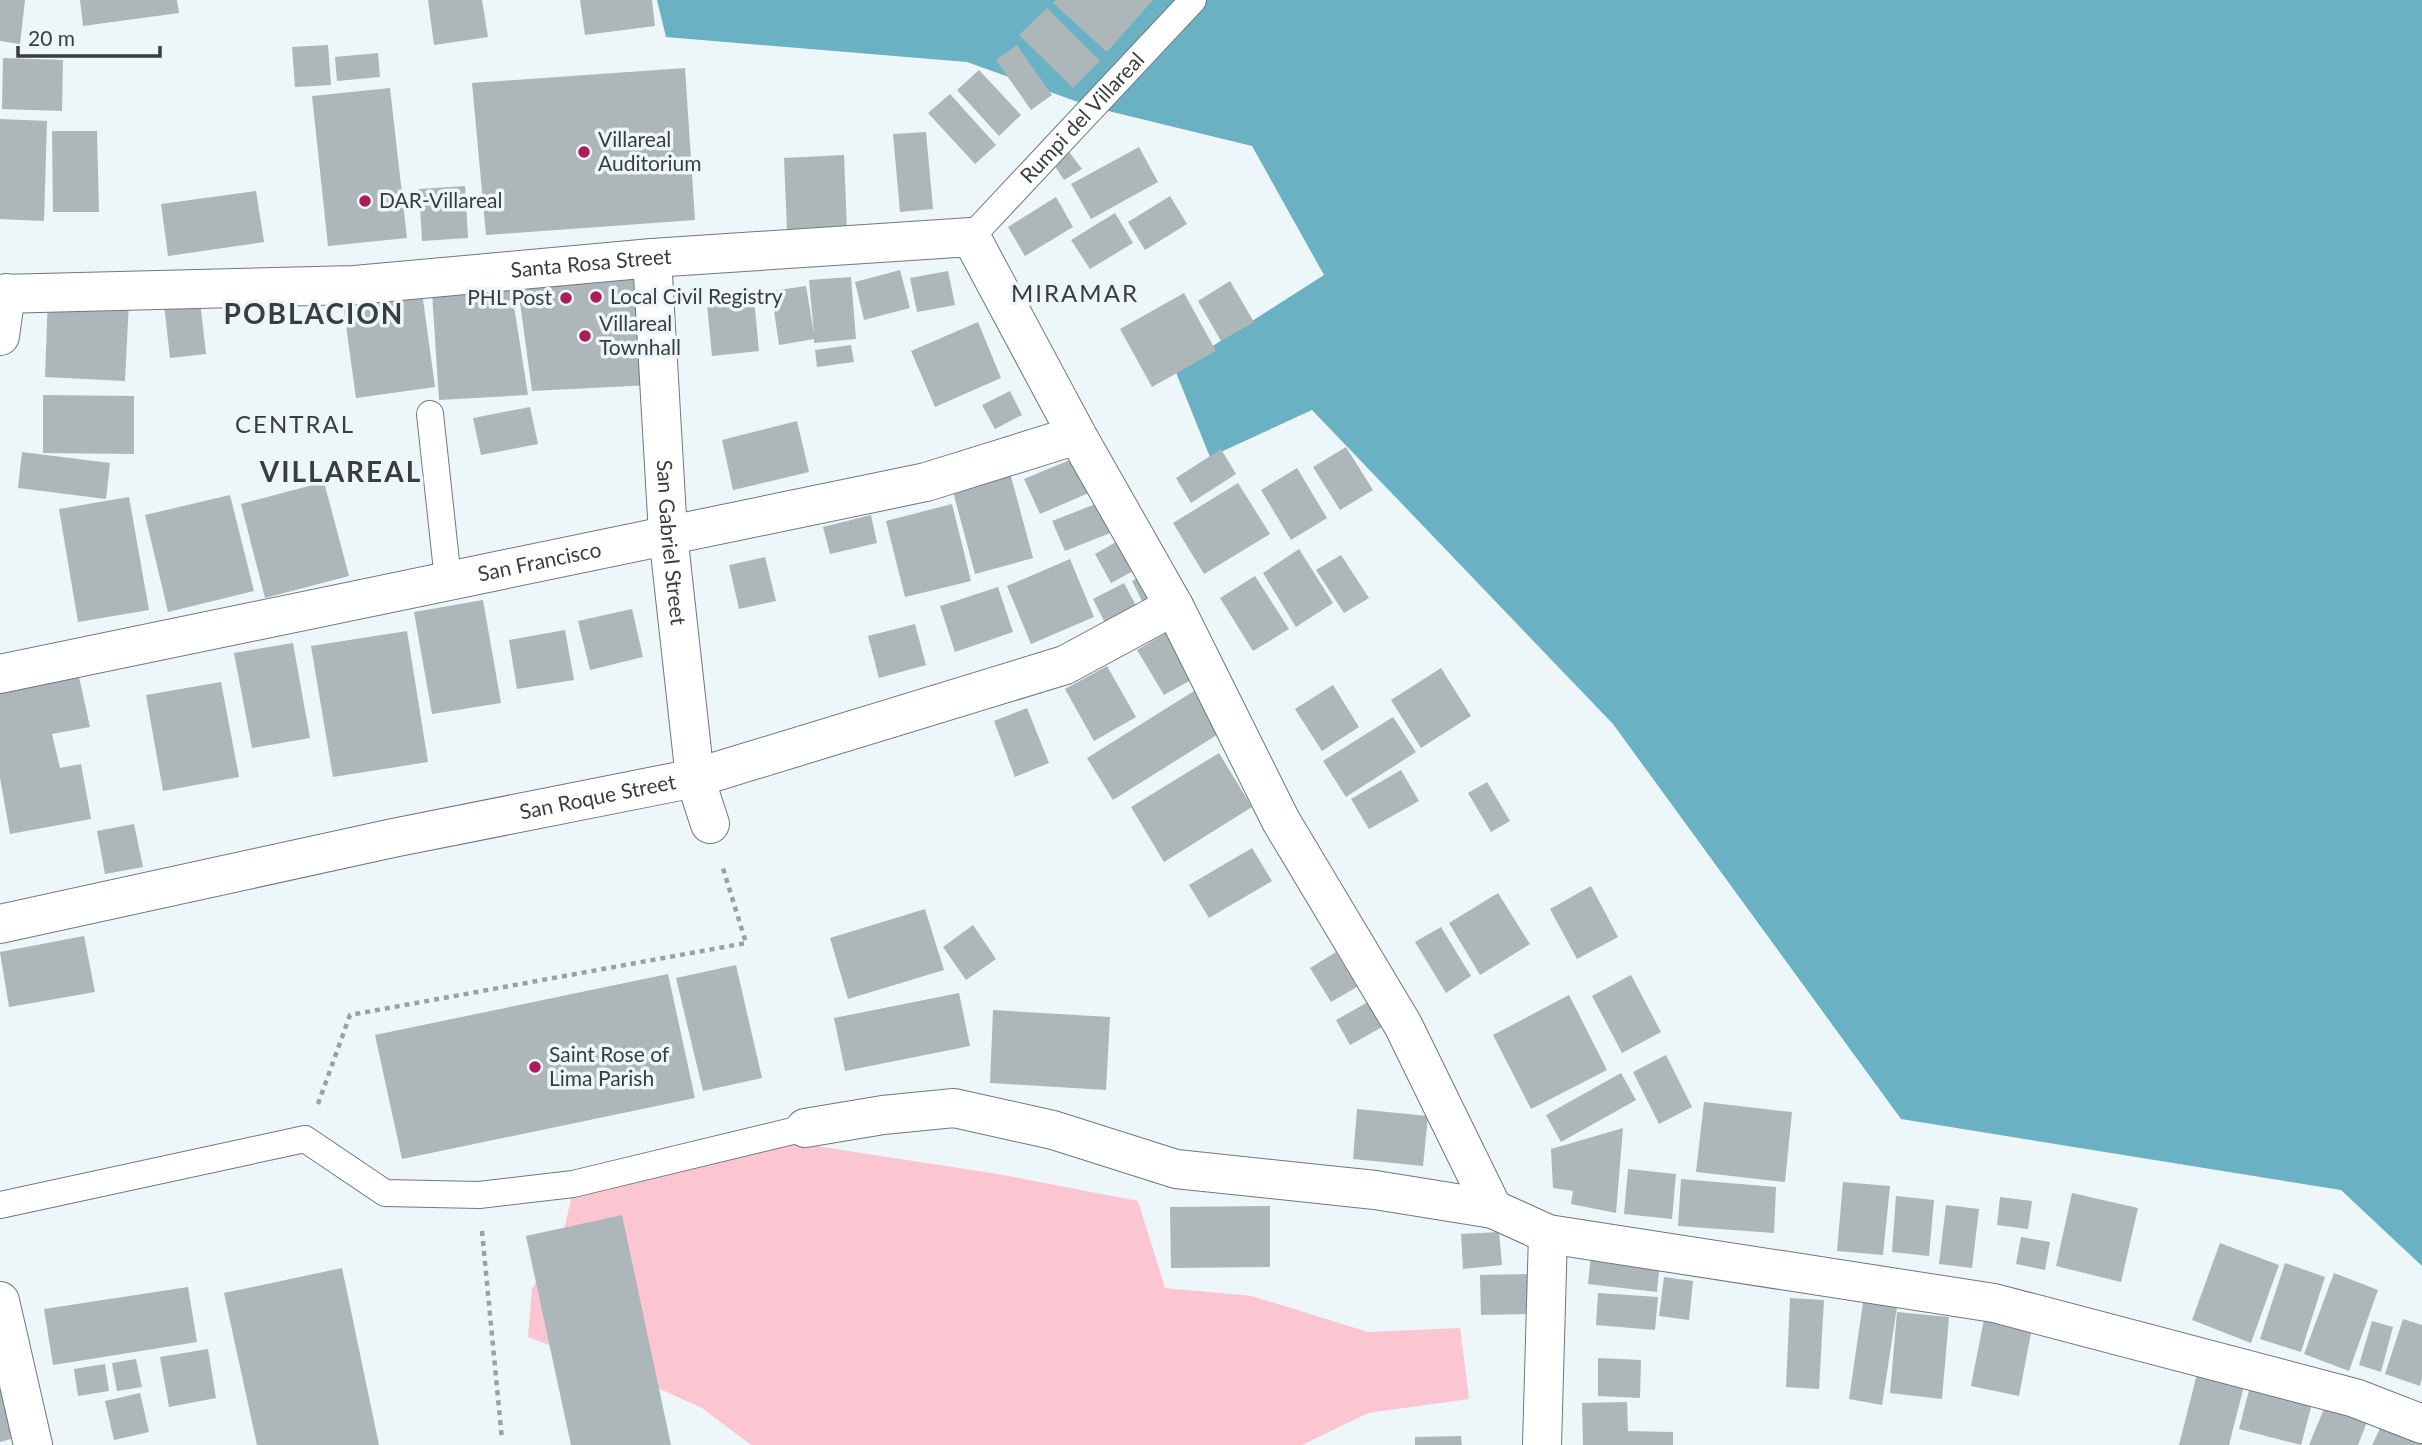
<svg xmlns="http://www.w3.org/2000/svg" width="2422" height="1445" viewBox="0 0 2422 1445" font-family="Lato,sans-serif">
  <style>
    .green { fill: #fbc6d2 }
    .water { fill: #69b1c3 }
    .building { fill: #adb6b8 }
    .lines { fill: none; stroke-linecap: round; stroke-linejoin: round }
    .lane-casing { stroke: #6f787a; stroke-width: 28 }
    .street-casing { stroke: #6f787a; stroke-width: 40 }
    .secondary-casing { stroke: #6f787a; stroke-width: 40 }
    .path { stroke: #9ba1a3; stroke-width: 4.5; stroke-dasharray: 5 5; stroke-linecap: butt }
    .lane { stroke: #fff; stroke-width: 26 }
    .street { stroke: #fff; stroke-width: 38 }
    .secondary { stroke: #fff; stroke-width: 38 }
    .poi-dot { fill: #ab1c58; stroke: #edf6f9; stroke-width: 2.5 }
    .labels { text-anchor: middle; stroke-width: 7; stroke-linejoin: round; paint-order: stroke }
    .street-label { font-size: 21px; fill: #393d3e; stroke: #edf6f9 }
    .poi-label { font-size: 21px; fill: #393d3e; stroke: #edf6f9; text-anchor: start }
    .quarter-label { font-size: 24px; letter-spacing: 2px; fill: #393d3e; stroke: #edf6f9 }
    .district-label { font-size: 28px; font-weight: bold; letter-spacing: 2px; fill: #393d3e; stroke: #edf6f9 }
  </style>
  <rect width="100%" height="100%" fill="#edf6f9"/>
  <polygon class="green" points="764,1138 998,1174 1138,1201 1165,1288 1252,1296 1368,1332 1460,1328 1469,1399 1368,1413 1302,1445 751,1445 702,1408 633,1377 528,1337 532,1289 562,1239 572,1195"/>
  <polygon class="water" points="657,0 2422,0 2422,1266 2341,1190 1901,1119 1613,724 1312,410 1210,457 1175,370 1324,275 1252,146 1092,107 967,62 666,37"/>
  <g class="building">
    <polygon points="0,0 25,0 20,44 0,41"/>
    <polygon points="80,0 177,0 179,13 83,26"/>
    <polygon points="428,0 482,0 488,37 434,45"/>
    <polygon points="580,0 652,0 655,26 585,35"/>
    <polygon points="1056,0 1153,0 1107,52 1053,3"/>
    <polygon points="1047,8 1100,61 1073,88 1019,35"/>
    <polygon points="328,45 331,85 295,87 292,47"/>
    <polygon points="1017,45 1052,95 1031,110 996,60"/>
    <polygon points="378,53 380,77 337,81 335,57"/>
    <polygon points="3,58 63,60 62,111 2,109"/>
    <polygon points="685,68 695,220 486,235 472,83"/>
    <polygon points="979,70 1021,115 999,136 957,90"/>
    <polygon points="390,88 407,238 328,246 312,96"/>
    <polygon points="950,94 996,145 975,164 928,113"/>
    <polygon points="0,119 47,121 44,221 0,219"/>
    <polygon points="52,131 97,131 99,212 53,212"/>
    <polygon points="926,132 933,209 900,212 893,134"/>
    <polygon points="1064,145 1082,169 1064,180 1048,156"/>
    <polygon points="1139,147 1158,182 1091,219 1071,184"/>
    <polygon points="844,155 847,230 787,231 784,158"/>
    <polygon points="465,186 468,238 422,241 419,189"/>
    <polygon points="256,191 264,242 168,256 161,204"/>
    <polygon points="1170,196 1187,224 1145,250 1128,222"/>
    <polygon points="1056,197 1073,227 1025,256 1008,227"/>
    <polygon points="1115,213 1133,243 1090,269 1071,240"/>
    <polygon points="900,270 910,308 864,320 855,282"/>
    <polygon points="948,271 955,305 917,312 910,278"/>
    <polygon points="638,275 651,385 532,391 518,288"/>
    <polygon points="851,277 856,339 814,343 814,339 779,345 771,291 806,286 814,334 809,280"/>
    <polygon points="1230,281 1254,322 1221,341 1198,301"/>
    <polygon points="511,287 528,395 439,400 432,293"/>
    <polygon points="422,292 435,387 356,398 343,304"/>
    <polygon points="1184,293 1216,351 1152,387 1120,329"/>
    <polygon points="48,297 129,301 125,381 45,377"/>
    <polygon points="754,299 759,351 712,356 707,304"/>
    <polygon points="200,301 206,354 170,358 164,305"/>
    <polygon points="978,322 1001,378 935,407 911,351"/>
    <polygon points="851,345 854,362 817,367 815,350"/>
    <polygon points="1010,391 1022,415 995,429 982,405"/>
    <polygon points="43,395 134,396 134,454 43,453"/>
    <polygon points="530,407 538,444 481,455 473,418"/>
    <polygon points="797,421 809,472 733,490 722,440"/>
    <polygon points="1346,447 1373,490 1340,510 1313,467"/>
    <polygon points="1221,449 1236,474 1191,503 1176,478"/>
    <polygon points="22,452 110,463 106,499 18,488"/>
    <polygon points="1077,457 1091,492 1040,514 1024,479"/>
    <polygon points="1297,468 1327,518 1291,540 1261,490"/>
    <polygon points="1009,469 1033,558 975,574 951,484"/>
    <polygon points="324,482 349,576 265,598 241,504"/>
    <polygon points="1238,483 1270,534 1204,574 1173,523"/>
    <polygon points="230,495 254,591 168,612 145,515"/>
    <polygon points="129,497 149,610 78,622 59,509"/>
    <polygon points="1098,503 1110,533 1065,551 1052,521"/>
    <polygon points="952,504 971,581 905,597 886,521"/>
    <polygon points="871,515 877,543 830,554 823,527"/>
    <polygon points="1130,534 1146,564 1111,583 1095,554"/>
    <polygon points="1299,549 1333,603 1296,627 1263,573"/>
    <polygon points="1341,555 1369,598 1344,613 1316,570"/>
    <polygon points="765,557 776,601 739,609 729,565"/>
    <polygon points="1070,559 1094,617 1031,644 1007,586"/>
    <polygon points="1151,571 1163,595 1144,605 1132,581"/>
    <polygon points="1255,576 1289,629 1253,651 1220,598"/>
    <polygon points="1124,583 1140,613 1108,629 1093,599"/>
    <polygon points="998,587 1013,632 955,652 940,606"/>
    <polygon points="483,600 501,703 432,714 414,612"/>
    <polygon points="632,609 643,657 590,670 578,621"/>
    <polygon points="915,624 926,665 879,678 868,636"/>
    <polygon points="565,630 574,680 517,689 509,640"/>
    <polygon points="1171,630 1198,676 1164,695 1137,650"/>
    <polygon points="407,631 428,762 333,777 311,646"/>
    <polygon points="293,643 310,738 252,748 234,653"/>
    <polygon points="1107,666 1136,717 1094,741 1065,689"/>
    <polygon points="1441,668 1471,716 1421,748 1391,700"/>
    <polygon points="79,677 90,727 52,734 60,768 81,764 91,819 10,834 0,778 0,692"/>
    <polygon points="221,682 239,777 163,791 146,695"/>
    <polygon points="1333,685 1359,727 1322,751 1295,709"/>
    <polygon points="1202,686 1228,728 1113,800 1087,758"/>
    <polygon points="1027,708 1049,763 1015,777 994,721"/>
    <polygon points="1393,717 1416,752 1346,797 1323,761"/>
    <polygon points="1219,753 1252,807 1164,862 1131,807"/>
    <polygon points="1401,770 1419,801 1369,829 1351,799"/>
    <polygon points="1487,782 1510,821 1491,832 1468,793"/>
    <polygon points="134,824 143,867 105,874 97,831"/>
    <polygon points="1252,848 1272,881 1209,918 1189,885"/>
    <polygon points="1591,886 1618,937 1577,959 1550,909"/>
    <polygon points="1498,893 1530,944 1480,975 1449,923"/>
    <polygon points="925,909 944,970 848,999 830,938"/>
    <polygon points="973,925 996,959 966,980 943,947"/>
    <polygon points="1441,927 1471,976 1446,993 1415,942"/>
    <polygon points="84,936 95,992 9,1007 0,952"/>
    <polygon points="1336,952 1357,987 1331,1002 1310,968"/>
    <polygon points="736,965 762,1078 703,1091 676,978"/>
    <polygon points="668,974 695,1098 402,1159 375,1035"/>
    <polygon points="1631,975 1661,1032 1622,1053 1592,996"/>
    <polygon points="959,993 970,1046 845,1071 834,1018"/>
    <polygon points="1569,995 1607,1070 1531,1109 1493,1035"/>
    <polygon points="1377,997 1391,1022 1350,1045 1336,1020"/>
    <polygon points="993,1010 1110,1017 1106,1090 990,1083"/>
    <polygon points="1666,1055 1692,1107 1659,1124 1633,1072"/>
    <polygon points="1621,1073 1636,1100 1561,1142 1546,1115"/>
    <polygon points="1704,1102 1792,1112 1785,1182 1696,1172"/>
    <polygon points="1357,1109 1428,1116 1423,1166 1353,1159"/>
    <polygon points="1623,1128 1616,1213 1571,1204 1573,1191 1553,1188 1551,1149"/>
    <polygon points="1628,1169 1676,1174 1672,1219 1624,1214"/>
    <polygon points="1681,1179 1776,1187 1774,1233 1678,1226"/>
    <polygon points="1843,1182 1890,1186 1883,1255 1837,1251"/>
    <polygon points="2072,1193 2138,1208 2121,1282 2056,1266"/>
    <polygon points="1896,1196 1934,1200 1929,1256 1892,1252"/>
    <polygon points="2000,1197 2032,1201 2028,1229 1997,1225"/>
    <polygon points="1946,1205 1979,1209 1972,1268 1939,1264"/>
    <polygon points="1270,1206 1270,1267 1171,1268 1170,1207"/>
    <polygon points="622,1215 671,1445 571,1445 526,1236"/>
    <polygon points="1499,1232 1502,1265 1463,1269 1461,1234"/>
    <polygon points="2021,1237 2050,1242 2045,1270 2016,1264"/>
    <polygon points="2220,1243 2279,1265 2251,1343 2192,1320"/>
    <polygon points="1592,1245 1661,1253 1657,1292 1588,1284"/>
    <polygon points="2285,1263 2325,1277 2301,1352 2260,1339"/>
    <polygon points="342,1268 379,1445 257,1445 224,1293"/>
    <polygon points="2334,1273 2378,1290 2349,1371 2304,1354"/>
    <polygon points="1531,1274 1532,1314 1481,1315 1480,1275"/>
    <polygon points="1664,1277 1693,1281 1689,1320 1659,1316"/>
    <polygon points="188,1287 197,1342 53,1365 44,1309"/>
    <polygon points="1865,1289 1899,1294 1882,1405 1849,1399"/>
    <polygon points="1598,1293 1658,1297 1655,1330 1596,1325"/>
    <polygon points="1790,1298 1824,1300 1819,1389 1786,1387"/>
    <polygon points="1897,1312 1949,1317 1942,1399 1890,1393"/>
    <polygon points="1984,1319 2032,1328 2019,1396 1971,1386"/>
    <polygon points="2403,1319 2422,1325 2422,1378 2420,1386 2385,1374"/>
    <polygon points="2372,1321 2393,1327 2381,1372 2359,1365"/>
    <polygon points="208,1349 216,1398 169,1407 160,1357"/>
    <polygon points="1598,1358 1641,1360 1640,1398 1598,1396"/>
    <polygon points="136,1359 142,1387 117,1391 112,1363"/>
    <polygon points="105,1364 109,1391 78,1396 74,1369"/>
    <polygon points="2198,1370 2245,1382 2229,1445 2179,1445"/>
    <polygon points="0,1374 18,1437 0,1442"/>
    <polygon points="2252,1379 2314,1396 2301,1445 2239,1429"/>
    <polygon points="140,1393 149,1432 114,1440 105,1401"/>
    <polygon points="1627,1402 1628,1431 1673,1432 1673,1445 1583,1445 1582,1403"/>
    <polygon points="2326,1404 2367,1422 2358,1445 2309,1445"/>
    <polygon points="2388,1412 2422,1427 2422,1445 2372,1445"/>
    <polygon points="1461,1436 1462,1445 1415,1445 1415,1437"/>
  </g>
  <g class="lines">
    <defs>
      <g id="lane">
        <path id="s1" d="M971,237L1193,0"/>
        <polyline points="430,414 448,580"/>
        <polyline points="0,1205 305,1139 385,1193 479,1195 573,1184 805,1128"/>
      </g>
      <g id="street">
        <path id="s2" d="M652,258L668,534L695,778L710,824"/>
        <polyline points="0,336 6,293"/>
        <path id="s3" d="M0,674L926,482L1077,435"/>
        <path id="s4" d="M0,924L393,838L695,778L1065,665L1174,606"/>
        <polyline points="805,1128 883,1115 954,1108 1053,1130 1176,1169 1375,1190 1493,1209"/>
        <polyline points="0,1301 33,1445"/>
        <polyline points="1542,1445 1548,1234"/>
      </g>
      <g id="secondary">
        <path id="s5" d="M0,294L355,285L652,258L971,237L1077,435L1174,606L1281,821L1403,1025L1493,1209L1548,1234L1994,1303L2355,1398L2422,1424"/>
      </g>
    </defs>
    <use href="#lane" class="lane-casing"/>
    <use href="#street" class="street-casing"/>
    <use href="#secondary" class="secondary-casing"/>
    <g class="path">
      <polyline points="318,1104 350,1015 746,943 722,865"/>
      <polyline points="482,1231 502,1440"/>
    </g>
    <use href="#lane" class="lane"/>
    <use href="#street" class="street"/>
    <use href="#secondary" class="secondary"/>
  </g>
  <g class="poi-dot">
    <circle cx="584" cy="152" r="7"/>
    <circle cx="365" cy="201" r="7"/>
    <circle cx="596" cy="297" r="7"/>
    <circle cx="566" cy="298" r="7"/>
    <circle cx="585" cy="336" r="7"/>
    <circle cx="535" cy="1067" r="7"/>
  </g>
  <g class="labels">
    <g class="street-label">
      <text dy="7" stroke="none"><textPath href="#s1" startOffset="163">Rumpi del Villareal</textPath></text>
      <text dy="7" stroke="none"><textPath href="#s5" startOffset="592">Santa Rosa Street</textPath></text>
      <text dy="7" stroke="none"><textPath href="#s2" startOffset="285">San Gabriel Street</textPath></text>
      <text dy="7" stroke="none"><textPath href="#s3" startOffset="551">San Francisco</textPath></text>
      <text dy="7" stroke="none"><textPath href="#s4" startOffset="611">San Roque Street</textPath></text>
    </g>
    <g class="poi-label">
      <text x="598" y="147">Villareal<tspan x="598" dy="24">Auditorium</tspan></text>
      <text x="379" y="208">DAR-Villareal</text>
      <text x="610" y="304">Local Civil Registry</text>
      <text x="552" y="305" text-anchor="end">PHL Post</text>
      <text x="599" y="331">Villareal<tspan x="599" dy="24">Townhall</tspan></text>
      <text x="549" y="1062">Saint Rose of<tspan x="549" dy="24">Lima Parish</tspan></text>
    </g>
    <g class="quarter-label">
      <text x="1075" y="302">MIRAMAR</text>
      <text x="295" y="433">CENTRAL</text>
    </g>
    <g class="district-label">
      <text x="314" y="324">POBLACION</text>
      <text x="341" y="482">VILLAREAL</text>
    </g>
  </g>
  <path d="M18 46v10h142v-10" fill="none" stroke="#393d3e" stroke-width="3.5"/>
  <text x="28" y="46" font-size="21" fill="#393d3e" stroke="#edf6f9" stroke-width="5" paint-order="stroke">20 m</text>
</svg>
